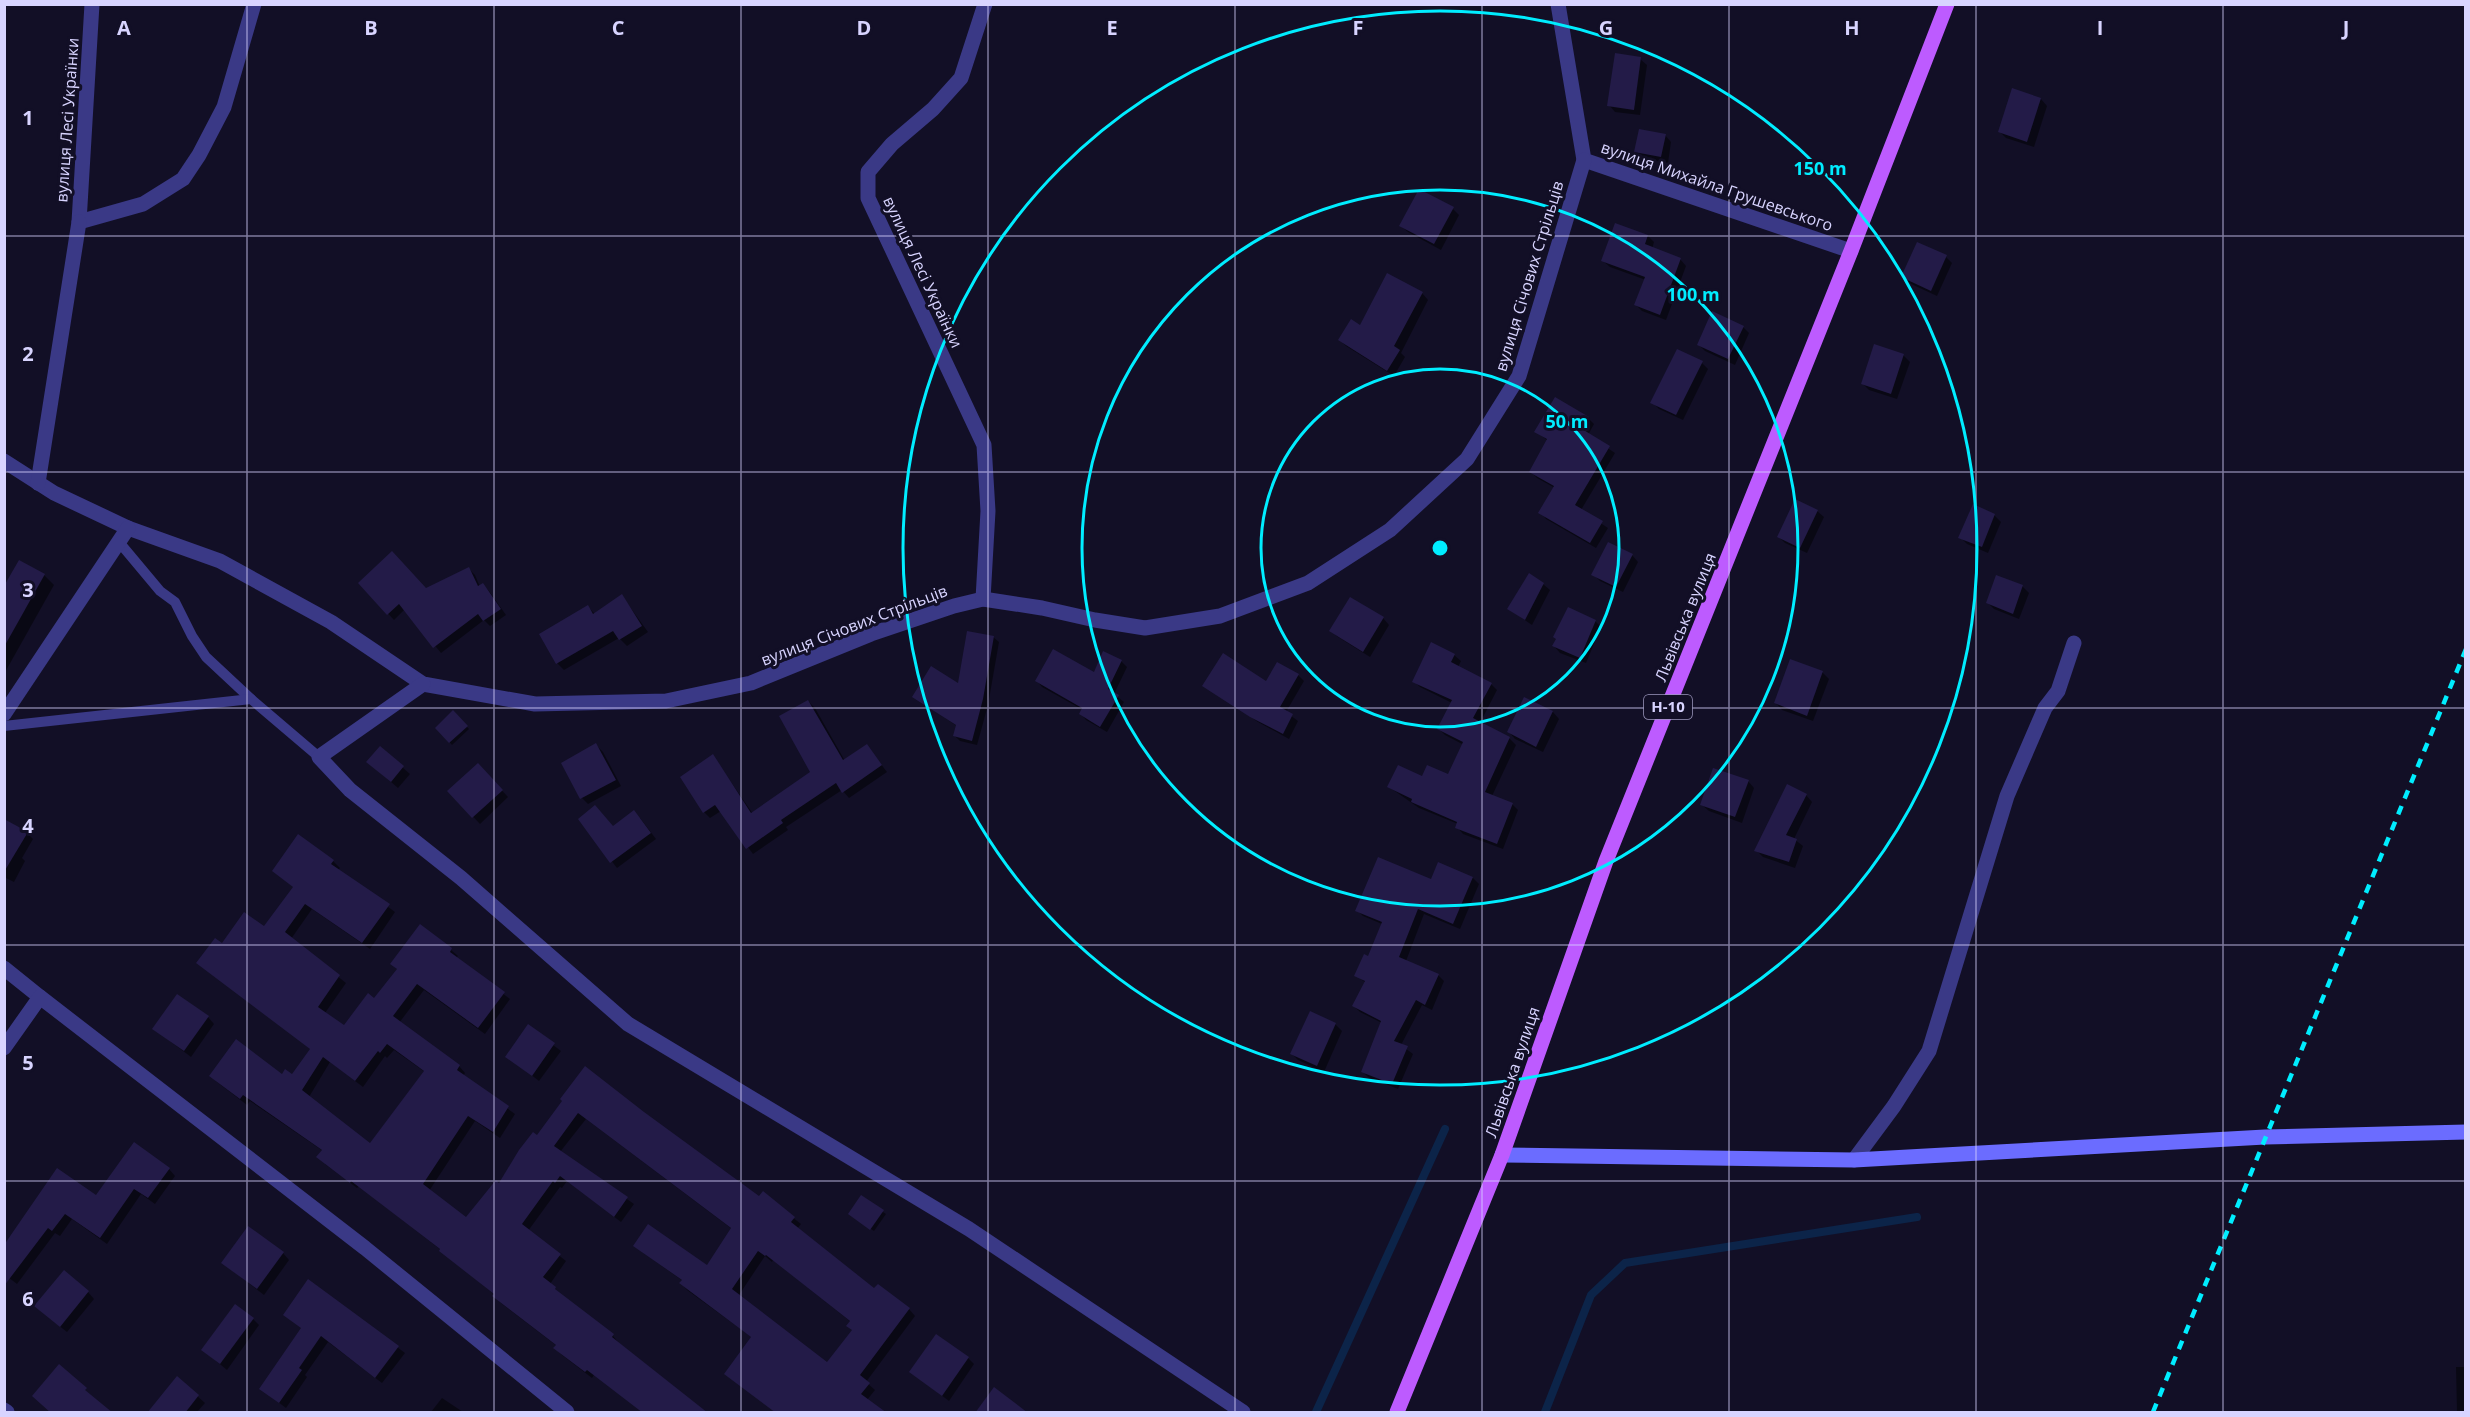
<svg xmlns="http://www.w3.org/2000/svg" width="2470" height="1417" viewBox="0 0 2470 1417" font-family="'Open Sans',sans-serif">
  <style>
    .shadow { fill: #0007; fill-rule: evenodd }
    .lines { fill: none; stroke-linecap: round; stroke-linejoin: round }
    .stream { stroke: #0c2449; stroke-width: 8 }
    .building { fill: #231b48; fill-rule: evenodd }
    .lane { stroke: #3a3986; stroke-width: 10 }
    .street { stroke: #3a3986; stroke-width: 15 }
    .secondary { stroke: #6b6cff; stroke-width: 15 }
    .primary { stroke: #bd5bff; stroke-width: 15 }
    .rail { stroke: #00edff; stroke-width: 4.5; stroke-dasharray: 9 8; stroke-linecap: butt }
    .grid { fill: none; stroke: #d8d4ff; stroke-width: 1.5; stroke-opacity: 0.55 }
    .ring { fill: none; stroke: #00edff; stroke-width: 3 }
    .labels { text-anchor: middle; stroke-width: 6; stroke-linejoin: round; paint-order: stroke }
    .shield { fill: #120f26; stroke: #9d99be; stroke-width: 1.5 }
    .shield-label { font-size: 15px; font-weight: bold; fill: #d8d4ff }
    .street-label { font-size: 16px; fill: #d8d4ff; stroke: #120f26 }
    .grid-label { font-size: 20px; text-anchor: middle; font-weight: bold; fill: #d8d4ff; stroke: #120f26; stroke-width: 6; stroke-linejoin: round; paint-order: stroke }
    .centre { fill: #00edff; stroke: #120f26; stroke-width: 3 }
    .ring-label { font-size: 18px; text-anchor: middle; font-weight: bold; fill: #00edff; stroke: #120f26; stroke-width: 6; stroke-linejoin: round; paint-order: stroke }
  </style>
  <rect width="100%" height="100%" fill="#120f26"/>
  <g class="shadow">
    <polygon points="1640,59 1647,65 1640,115 1615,112 1609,105"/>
    <polygon points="2041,99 2047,106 2034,147 2006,138 2000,132"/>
    <polygon points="1665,135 1671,142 1668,163 1642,158 1636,151"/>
    <polygon points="1453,209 1459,215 1441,250 1408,232 1401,226"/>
    <polygon points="1648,236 1654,242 1652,249 1680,259 1686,266 1666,320 1642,311 1636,305 1646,280 1610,267 1603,261"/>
    <polygon points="1946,257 1952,263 1937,296 1909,283 1903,277"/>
    <polygon points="1422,293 1428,300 1401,353 1405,357 1394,376 1346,346 1340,340"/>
    <polygon points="1743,327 1749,333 1735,365 1705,351 1698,344"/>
    <polygon points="1903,355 1910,362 1897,399 1869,390 1862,383"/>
    <polygon points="1702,363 1708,369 1683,420 1659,409 1652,402"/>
    <polygon points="1588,418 1594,424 1588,435 1615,453 1581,510 1608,528 1596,548 1546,519 1540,512 1555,488 1537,478 1531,472 1548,441 1536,431"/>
    <polygon points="1817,511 1824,517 1807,553 1785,543 1779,537"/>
    <polygon points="1994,515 2001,522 1988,553 1967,544 1960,537"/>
    <polygon points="1632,555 1638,562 1623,592 1600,581 1593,574"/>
    <polygon points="469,569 475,575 480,587 483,585 489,591 506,615 490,626 484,620 441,653 405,609 394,620 360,583 426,590"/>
    <polygon points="44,575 54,585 4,674 4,589"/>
    <polygon points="1543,584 1550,590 1532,625 1509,609"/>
    <polygon points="2022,586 2029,593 2019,619 1994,609 1987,602"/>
    <polygon points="622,596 648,632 627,646 619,638 564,670 557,663 588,607 595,614"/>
    <polygon points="1383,618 1389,625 1370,657 1338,637 1331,631"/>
    <polygon points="1595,621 1601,627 1586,663 1560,653 1554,646"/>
    <polygon points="993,637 999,642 988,705 977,745 960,741 955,736 957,726 914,697 959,685"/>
    <polygon points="1454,655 1461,661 1458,667 1491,684 1497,690 1480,723 1510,739 1516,745 1492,796 1512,804 1518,810 1503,849 1463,834 1457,827 1458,824 1419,808 1389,787 1423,778 1449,776 1464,745 1445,735 1439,729 1452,703 1420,687 1414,681"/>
    <polygon points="1121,661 1127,667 1114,694 1124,702 1107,732 1086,720 1081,714 1083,710 1042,687 1037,681 1094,674"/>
    <polygon points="1822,672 1829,679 1813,721 1782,710 1776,703"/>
    <polygon points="1298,675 1304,681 1286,712 1298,721 1289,739 1258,722 1204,685 1267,683"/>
    <polygon points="1525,699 1553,712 1559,719 1543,752 1515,739 1509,732"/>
    <polygon points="808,701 815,708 845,761 867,746 887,772 849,798 842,790 786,827 788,830 753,854 721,811 710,818 704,812 713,756 753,814 812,772"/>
    <polygon points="453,712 469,729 452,745 437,728"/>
    <polygon points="596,745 603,752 621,786 588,804 582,798"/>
    <polygon points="380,748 410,774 398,788 375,768"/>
    <polygon points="484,771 508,797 480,824 449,791"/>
    <polygon points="1748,781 1754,788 1742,823 1709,811 1702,805"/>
    <polygon points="1806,795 1812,802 1794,839 1803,846 1795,868 1763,857 1756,850"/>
    <polygon points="640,818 656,839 617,868 580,820 614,828"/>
    <polygon points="4,820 27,833 33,839 22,858 25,861 14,882 4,877"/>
    <path d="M299,837L333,861L340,868L338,870L395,912L370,949L312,909L291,939L346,983L325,1013L344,1027L375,1000L398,970L392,964L420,926L451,950L458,956L456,958L510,999L485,1034L424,990L399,1023L459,1066L465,1073L463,1076L515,1114L500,1138L475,1121L429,1191L466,1219L500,1185L564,1101L643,1113L759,1198L763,1194L801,1224L797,1229L875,1291L909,1309L915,1316L866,1382L875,1390L867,1400L753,1338L687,1290L681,1283L683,1281L642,1252L707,1267L732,1229L586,1119L560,1152L634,1204L621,1222L567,1181L562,1188L560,1187L528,1231L566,1261L550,1284L561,1296L613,1336L619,1343L677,1389L594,1375L592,1378L562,1355L555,1348L557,1346L501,1303L494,1296L495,1295L441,1250L359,1186L357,1188L325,1164L323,1151L250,1101L247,1105L217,1082L211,1076H292L311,1050L222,945L265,929L295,888L274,871ZM394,1050L425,1072L370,1145L309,1097L330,1062L363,1087L385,1056L387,1058ZM765,1256L772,1262L773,1260L851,1322L853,1331L828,1364L739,1295Z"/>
    <polygon points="1439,864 1473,878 1479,884 1460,929 1424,914 1406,961 1438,975 1444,981 1432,1010 1422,1005 1401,1045 1413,1054 1398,1089 1368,1077 1362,1071 1382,1023 1360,1012 1354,1006 1366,983 1356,975 1369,958 1382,924 1363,916 1357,910 1431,881"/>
    <polygon points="208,1017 214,1024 191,1057 154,1029"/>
    <polygon points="1335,1024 1342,1031 1324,1072 1298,1060 1292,1054"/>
    <polygon points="528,1026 561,1051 539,1081 507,1056"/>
    <polygon points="169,1169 175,1176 155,1204 141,1194 107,1244 72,1219 60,1236 55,1233 17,1284 4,1274 4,1247 96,1197"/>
    <polygon points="883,1212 886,1214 874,1231 853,1217"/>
    <polygon points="283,1253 289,1260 264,1295 223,1263"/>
    <polygon points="309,1281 405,1353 382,1383 328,1342 305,1375 307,1377 286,1408 261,1389 303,1328"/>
    <polygon points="88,1292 94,1299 67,1332 43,1313"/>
    <polygon points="253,1319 259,1325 227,1370 203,1350"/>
    <polygon points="968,1358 974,1364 949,1401 911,1372"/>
    <polygon points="2456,1367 2466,1367 2466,1412 2457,1412"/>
    <polygon points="177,1378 205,1403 197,1412 149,1412"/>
    <polygon points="442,1398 463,1412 431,1412"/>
  </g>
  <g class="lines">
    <g class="stream">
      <polyline points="1316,1412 1445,1129"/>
      <polyline points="1545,1412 1591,1295 1625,1263 1917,1217"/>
    </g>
  </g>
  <g class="building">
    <polygon points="1615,53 1641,57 1634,110 1607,106"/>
    <polygon points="2012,88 2041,98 2027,142 1998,132"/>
    <polygon points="1639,129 1666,134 1661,157 1634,152"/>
    <polygon points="1419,189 1454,207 1434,244 1399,226"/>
    <polygon points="1615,223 1648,235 1645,244 1681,258 1660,315 1634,305 1645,277 1601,261"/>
    <polygon points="1917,242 1947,255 1931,291 1901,277"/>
    <polygon points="1387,273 1423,292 1394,346 1400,350 1387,371 1338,340 1351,319 1360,325"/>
    <polygon points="1712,311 1744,326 1728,359 1697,345"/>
    <polygon points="1874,344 1904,354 1891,394 1861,384"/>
    <polygon points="1677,349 1703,361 1676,415 1650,403"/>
    <polygon points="1555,397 1589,417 1582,429 1610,446 1575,505 1603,521 1590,543 1538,513 1554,486 1529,472 1547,439 1534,432"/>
    <polygon points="1795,499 1818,510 1800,548 1777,537"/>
    <polygon points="1973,504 1995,514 1982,547 1958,538"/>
    <polygon points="1608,542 1633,554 1616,587 1591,575"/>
    <polygon points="392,551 426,588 469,567 478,586 483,583 501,609 483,621 478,614 433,648 399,604 387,615 358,583"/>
    <polygon points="19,560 45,574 4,647 4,586"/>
    <polygon points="1529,573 1544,583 1525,620 1507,609"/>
    <polygon points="1996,575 2023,585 2013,614 1986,603"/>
    <polygon points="622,594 642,626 619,640 613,631 556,664 539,634 588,605 593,614"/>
    <polygon points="1350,597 1384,617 1363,652 1329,631"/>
    <polygon points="1568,607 1596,620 1580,658 1552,646 1556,639 1553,637"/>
    <polygon points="967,631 994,636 983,699 972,741 953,736 956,725 912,697 931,666 958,683"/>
    <polygon points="1431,642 1455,654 1451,662 1492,683 1473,718 1510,737 1485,792 1513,803 1497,844 1455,828 1457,822 1411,802 1412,799 1387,787 1398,765 1422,776 1427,765 1448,774 1463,742 1437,729 1452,700 1412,682"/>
    <polygon points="1053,649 1094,672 1103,651 1122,660 1108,689 1119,695 1100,727 1079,714 1082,708 1035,681"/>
    <polygon points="1223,653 1266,681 1277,662 1299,674 1280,707 1293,714 1283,734 1250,717 1202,686"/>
    <polygon points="1790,659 1823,671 1807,716 1774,703"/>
    <polygon points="1524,697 1553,711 1536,747 1507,732"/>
    <polygon points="808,700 843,760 867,744 882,765 842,793 836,783 781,820 783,823 746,849 715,805 703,813 680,777 713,754 751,813 810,772 779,716"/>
    <polygon points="453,710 468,726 449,743 435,728"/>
    <polygon points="596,743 616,780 580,799 561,763"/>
    <polygon points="380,746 404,766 391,782 366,762"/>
    <polygon points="478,763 503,790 472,818 447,791"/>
    <polygon points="1713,768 1749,780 1735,817 1700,805"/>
    <polygon points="1787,784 1807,794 1786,835 1797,839 1789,862 1754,851"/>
    <polygon points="595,805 613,826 634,810 651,833 610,863 578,819"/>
    <polygon points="4,819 28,832 4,872"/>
    <path d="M298,834L334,860L331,864L390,904L362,943L305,904L285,932L340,975L318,1007L344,1025L368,993L374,998L397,969L390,964L420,924L452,948L450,952L505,992L478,1028L417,984L393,1016L460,1065L457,1070L509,1106L493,1132L468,1116L423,1184L466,1217L496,1180L499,1183L519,1150L533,1132L537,1135L562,1101L560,1099L585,1066L644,1112L759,1196L763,1191L795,1217L791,1222L874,1288L878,1284L910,1308L860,1375L870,1383L861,1394L887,1413H776L724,1374L751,1337L679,1283L682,1280L633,1246L648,1224L707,1265L731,1228L578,1113L554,1146L628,1197L614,1217L560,1176L555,1183L553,1181L522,1224L561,1254L543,1277L556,1287L555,1289L614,1334L612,1337L708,1413H643L587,1370L585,1372L553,1348L556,1345L492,1296L494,1294L439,1251L440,1249L351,1181L350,1183L316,1157L322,1150L243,1095L240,1099L209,1076L236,1039L282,1074L285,1069L292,1074L310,1049L196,963L215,938L222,943L244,912L264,926L293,887L272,871ZM387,1044L424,1071L370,1143L302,1090L323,1057L355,1081L378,1051L380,1053ZM758,1251L765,1256L766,1255L850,1321L846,1326L852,1330L827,1362L732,1289Z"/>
    <polygon points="1378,857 1431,879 1438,862 1473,877 1453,924 1418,909 1399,957 1439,974 1425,1005 1416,1000 1394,1041 1408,1046 1392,1084 1361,1072 1381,1021 1352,1006 1365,981 1354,976 1364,954 1368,956 1382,922 1355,911"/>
    <polygon points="177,994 209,1016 184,1051 152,1029"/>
    <polygon points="1310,1011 1336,1023 1317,1066 1290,1054"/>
    <polygon points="528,1024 555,1043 532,1076 505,1057"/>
    <polygon points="134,1142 170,1168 148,1198 134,1189 100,1238 65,1214 52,1231 48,1228 4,1286 4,1245 57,1168 96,1195"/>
    <polygon points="861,1195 884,1210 870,1230 848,1214"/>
    <polygon points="248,1226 284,1252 257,1289 221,1263"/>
    <polygon points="64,1270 89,1291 60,1327 34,1306"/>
    <polygon points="308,1279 399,1346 375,1378 321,1336 299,1368 302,1370 279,1403 259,1389 301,1328 283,1315"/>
    <polygon points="235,1304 254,1318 220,1364 201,1350"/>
    <polygon points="936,1334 969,1357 942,1396 909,1372"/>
    <polygon points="59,1364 87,1388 85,1390 113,1413 51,1413 32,1396"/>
    <polygon points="177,1376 199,1395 185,1413 147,1413"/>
    <polygon points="994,1387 1028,1413 975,1413"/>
  </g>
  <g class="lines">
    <g class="lane">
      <polyline points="119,542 160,591 175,602 192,636 206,657 251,699"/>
      <polyline points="4,726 251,699 319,757"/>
    </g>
    <g class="street">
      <polyline points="92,4 79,222 143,204 183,179 199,155 224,107 254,4"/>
      <polyline points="1558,4 1584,160 1851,251"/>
      <polyline points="4,461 54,493 128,528 220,561 331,622 423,684 535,704 666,701 751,683 871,634 954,606 983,599 1042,608 1095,620 1145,628 1220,616 1308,583 1390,530 1467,459 1519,376 1584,160"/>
      <polyline points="38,483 79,222"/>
      <polyline points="983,599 988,511 984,445 868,198 868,172 892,144 933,109 961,78 985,4"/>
      <polyline points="423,684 319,757 350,790 461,878 628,1024 969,1229 1243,1412"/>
      <polyline points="4,714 128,528"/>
      <polyline points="4,968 40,997"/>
      <polyline points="4,1048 40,997 365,1248 567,1412"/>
      <polyline points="1854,1160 1894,1106 1929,1051 2007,796 2045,708 2058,691 2074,643"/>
      <polyline points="4,1410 7,1412"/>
    </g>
    <polyline class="secondary" points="1502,1155 1854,1160 2265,1137 2466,1132"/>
    <polyline class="primary" points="1397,1412 1502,1155 1606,861 1851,251 1947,4"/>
    <polyline class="rail" points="2153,1412 2466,649"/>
  </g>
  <path class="grid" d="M247,4V1412M494,4V1412M741,4V1412M988,4V1412M1235,4V1412M1482,4V1412M1729,4V1412M1976,4V1412M2223,4V1412M4,236H2466M4,472H2466M4,708H2466M4,945H2466M4,1181H2466"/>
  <g class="ring">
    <circle cx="1440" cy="548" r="179"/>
    <circle cx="1440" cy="548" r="358"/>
    <circle cx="1440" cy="548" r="537"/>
  </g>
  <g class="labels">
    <rect class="shield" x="1644" y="695" width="48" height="24" rx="4.5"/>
    <g class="shield-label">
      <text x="1668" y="712">Н-10</text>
    </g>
    <g class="street-label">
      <text transform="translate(67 120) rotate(-86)" y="6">вулиця Лесі Українки</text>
      <text transform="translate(1717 186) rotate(19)" y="6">вулиця Михайла Грушевського</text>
      <text transform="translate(923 272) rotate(65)" y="6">вулиця Лесі Українки</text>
      <text transform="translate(1529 276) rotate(-73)" y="6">вулиця Січових Стрільців</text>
      <text transform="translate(1685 617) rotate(-68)" y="6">Львівська вулиця</text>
      <text transform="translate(854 625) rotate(-21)" y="6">вулиця Січових Стрільців</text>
      <text transform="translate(1512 1072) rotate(-71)" y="6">Львівська вулиця</text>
    </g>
  </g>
  <g class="grid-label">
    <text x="124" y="35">A</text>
    <text x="371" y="35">B</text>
    <text x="618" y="35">C</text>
    <text x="864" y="35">D</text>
    <text x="1112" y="35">E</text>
    <text x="1358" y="35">F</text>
    <text x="1606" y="35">G</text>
    <text x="1852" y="35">H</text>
    <text x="2100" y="35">I</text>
    <text x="2346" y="35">J</text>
    <text x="28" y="125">1</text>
    <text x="28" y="361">2</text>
    <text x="28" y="597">3</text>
    <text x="28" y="833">4</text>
    <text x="28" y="1070">5</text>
    <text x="28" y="1306">6</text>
  </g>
  <circle cx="1440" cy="548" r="9" class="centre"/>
  <g class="ring-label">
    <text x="1820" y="175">150 m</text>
    <text x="1693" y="301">100 m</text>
    <text x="1567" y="428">50 m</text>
  </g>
  <rect width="2470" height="1417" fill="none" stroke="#d8d4ff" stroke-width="12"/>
</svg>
